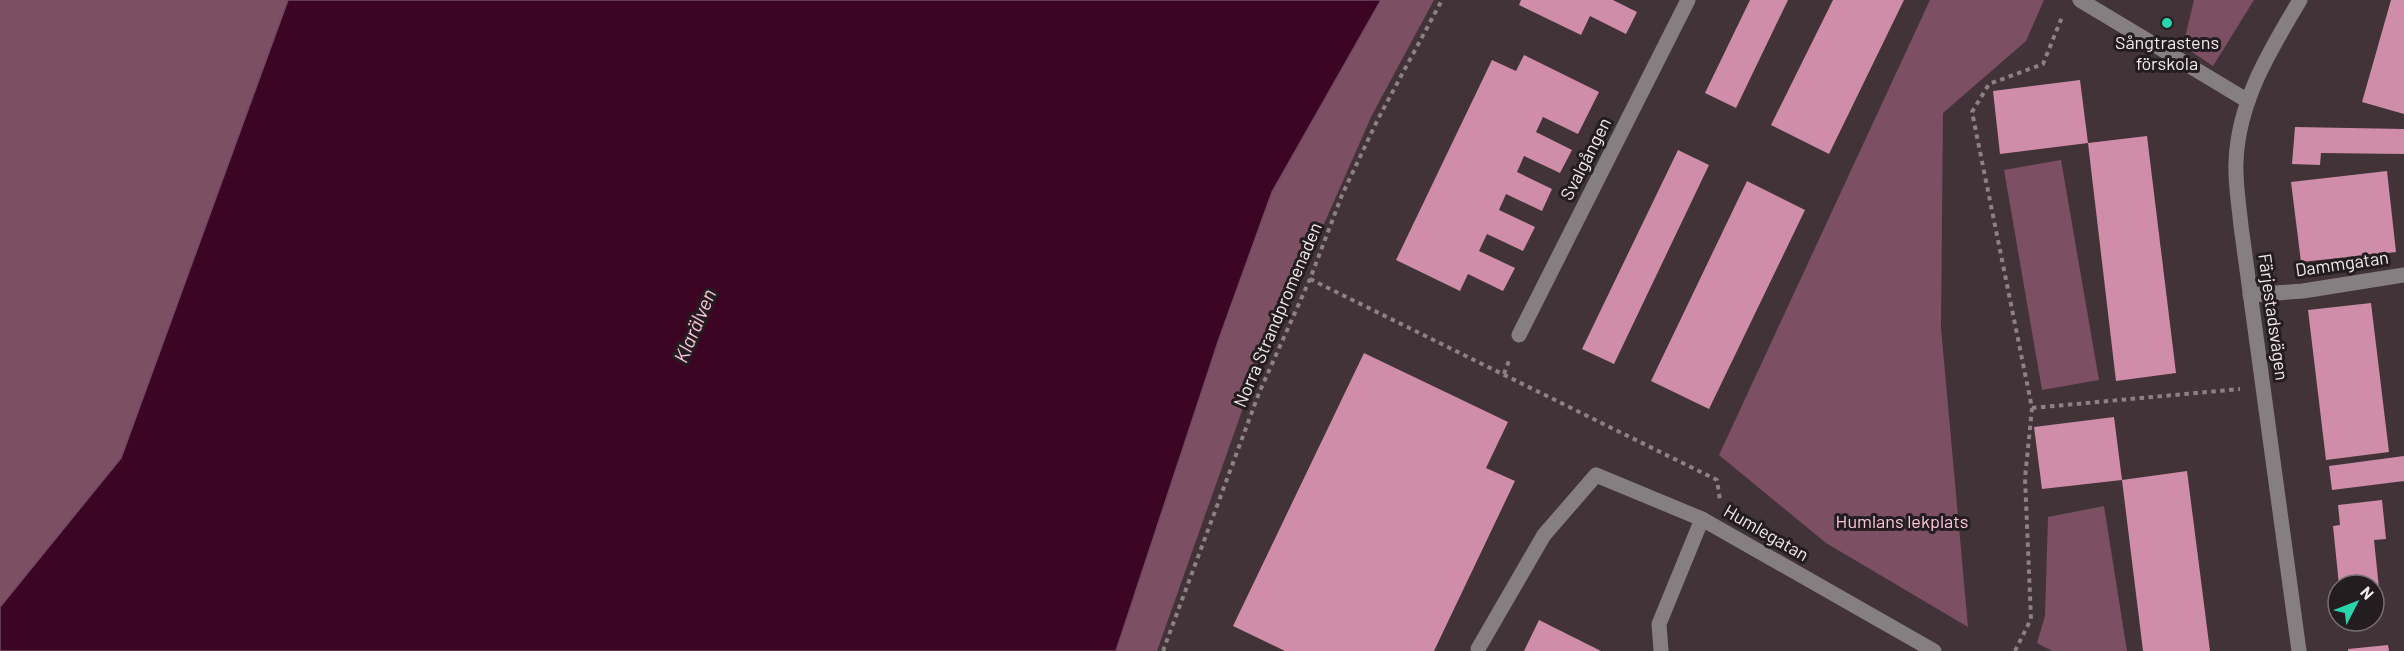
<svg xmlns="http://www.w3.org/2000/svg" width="2404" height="651" viewBox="0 0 2404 651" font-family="Barlow,sans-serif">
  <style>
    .green { fill: #7d4f63 }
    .water { fill: #3b0523; stroke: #734a60; stroke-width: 1.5 }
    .building { fill: #cf8da9 }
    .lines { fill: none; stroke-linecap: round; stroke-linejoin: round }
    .path { stroke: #8d8185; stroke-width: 4; stroke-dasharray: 4.5 4.5; stroke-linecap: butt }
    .minor { stroke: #867f82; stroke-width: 15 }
    .poi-dot { fill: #28d5ad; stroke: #231d1f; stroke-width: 2 }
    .labels { text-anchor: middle; stroke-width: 6; stroke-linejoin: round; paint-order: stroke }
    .poi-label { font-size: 18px; fill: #f5ebef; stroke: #231d1f }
    .street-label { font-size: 18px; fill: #f5ebef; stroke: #231d1f }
    .park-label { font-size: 18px; fill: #fdc4dc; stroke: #231d1f }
    .water-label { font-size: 20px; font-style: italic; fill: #fcc4db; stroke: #231d1f }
  </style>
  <rect width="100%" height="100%" fill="#413338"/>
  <g class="green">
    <polygon points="0,0 288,0 121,458 0,607"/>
    <polygon points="1381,0 1434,0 1372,115 1243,408 1157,651 1116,651 1219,339 1272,192"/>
    <polygon points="1930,0 2044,0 2026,41 1943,113 1941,328 1968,627 1826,543 1719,455"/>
    <polygon points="2194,0 2254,0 2213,66 2183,46"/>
    <polygon points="2061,160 2099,380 2042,390 2004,170"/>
    <polygon points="2104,506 2127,651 2052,651 2037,643 2045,616 2048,517"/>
  </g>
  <polygon class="water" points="288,0 1381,0 1272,192 1219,339 1116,651 0,651 0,607 121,458"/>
  <g class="building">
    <polygon points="1521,0 1613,0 1637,12 1626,34 1590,16 1581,35 1519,5"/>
    <polygon points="1750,0 1788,0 1736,108 1705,93"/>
    <polygon points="1833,0 1904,0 1829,154 1771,125"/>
    <polygon points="2391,0 2404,0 2404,114 2362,102"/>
    <polygon points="1524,55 1599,92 1578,134 1543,117 1536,132 1572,150 1560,173 1524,156 1517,172 1552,189 1542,211 1506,194 1499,210 1535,227 1523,251 1487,234 1479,251 1515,268 1503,291 1468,274 1460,291 1396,260 1492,60 1516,71"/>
    <polygon points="2080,80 2088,143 2000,154 1993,91"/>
    <polygon points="2295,127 2404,129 2404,154 2321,153 2320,165 2292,164"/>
    <polygon points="2147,136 2176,373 2116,381 2088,143"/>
    <polygon points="1678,150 1709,165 1614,364 1582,349"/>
    <polygon points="2387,171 2396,252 2301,262 2291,182"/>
    <polygon points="1747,181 1805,210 1709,409 1651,381"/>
    <polygon points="2371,303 2389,452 2326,460 2308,310"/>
    <polygon points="1364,353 1508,422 1486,468 1515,481 1434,651 1285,651 1233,626"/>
    <polygon points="2114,417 2122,480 2187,471 2210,651 2143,651 2122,480 2042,489 2034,427"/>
    <polygon points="2404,456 2404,481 2332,490 2329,466"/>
    <polygon points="2382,500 2386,539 2374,540 2380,598 2374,598 2374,585 2339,585 2333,526 2340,525 2338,505"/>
    <polygon points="1539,620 1601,651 1524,651"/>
    <polygon points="2388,645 2389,651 2348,651 2348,649"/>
  </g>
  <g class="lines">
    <g class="path">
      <polyline points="1310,279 1717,480 1720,500"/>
      <polyline points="1504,374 1510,358"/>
      <polyline points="2032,408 2240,389"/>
      <polyline points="1163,651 1259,393 1310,279 1342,195 1378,119 1442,0"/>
      <polyline points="2015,651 2031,619 2025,478 2032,408 1972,112 1989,84 2043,64 2062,17"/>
    </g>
    <g class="minor">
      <polyline points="2080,0 2248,101"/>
      <polyline points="2250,295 2303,291 2404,275"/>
      <polyline points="1519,335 1688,0"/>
      <polyline points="1478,649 1544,535 1596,475 1702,519"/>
      <polyline points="1661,651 1659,624 1702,519 1934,651"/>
      <path d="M2299,651L2241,226C2239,205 2235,183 2236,162C2238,102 2270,50 2300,0"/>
    </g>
  </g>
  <circle class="poi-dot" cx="2167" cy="23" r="6"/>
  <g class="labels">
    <g class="poi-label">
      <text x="2167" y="49">Sångtrastens<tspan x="2167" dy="21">förskola</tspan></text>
    </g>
    <g class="street-label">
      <text transform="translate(1586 159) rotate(-63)" y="6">Svalgången</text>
      <text transform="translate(2342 264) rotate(-8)" y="6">Dammgatan</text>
      <text transform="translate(1278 315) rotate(-67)" y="6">Norra Strandpromenaden</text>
      <text transform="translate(2273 317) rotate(82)" y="6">Färjestadsvägen</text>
      <text transform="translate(1766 533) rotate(30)" y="6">Humlegatan</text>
    </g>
    <g class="park-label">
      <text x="1902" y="528">Humlans lekplats</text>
    </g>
    <g class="water-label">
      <text transform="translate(695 326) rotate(-67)" y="7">Klarälven</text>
    </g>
  </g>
  <g transform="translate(2356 603) rotate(48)"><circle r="28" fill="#231d1f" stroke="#776f72" stroke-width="1.5"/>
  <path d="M0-4.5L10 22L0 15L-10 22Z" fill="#28d5ad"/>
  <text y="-9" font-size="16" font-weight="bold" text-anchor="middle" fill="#f5ebef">N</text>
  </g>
</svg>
